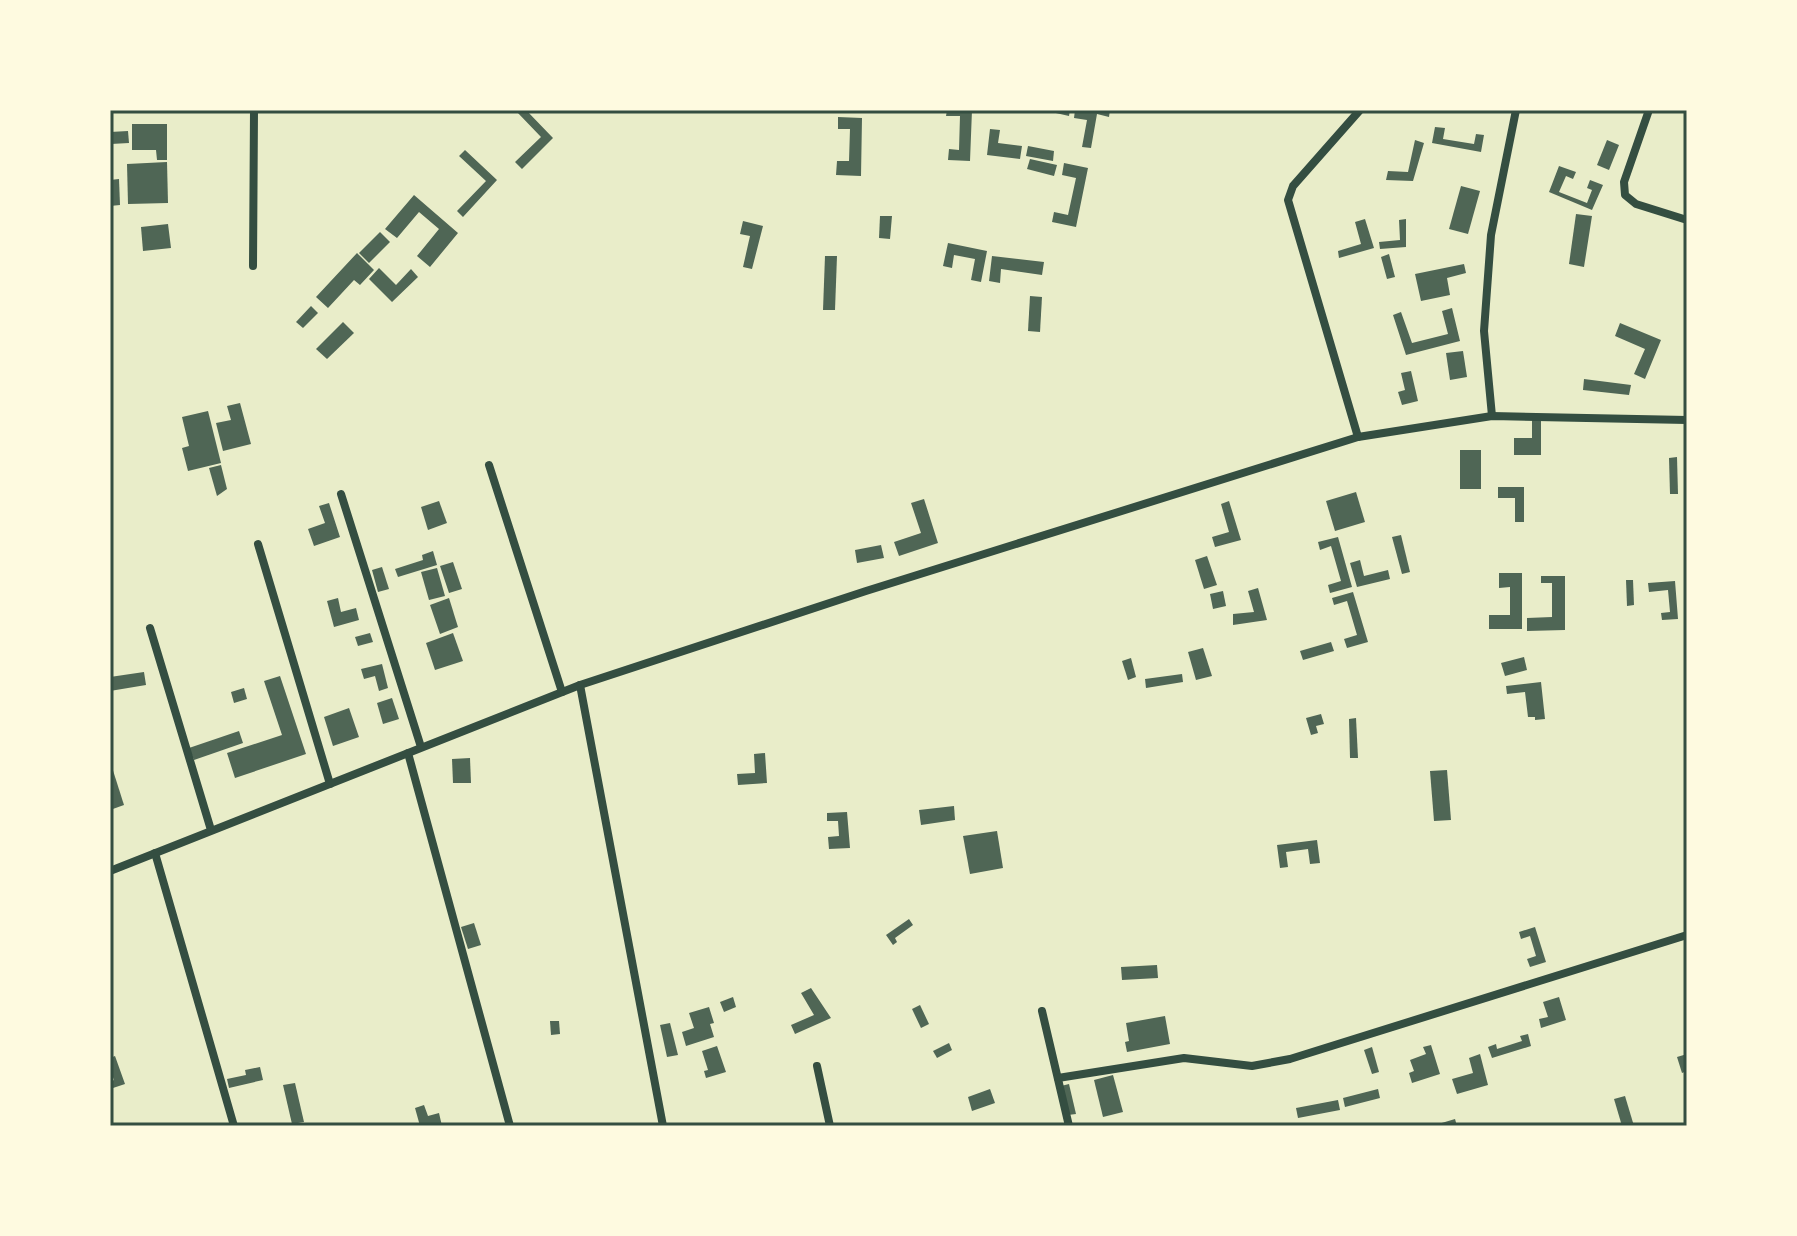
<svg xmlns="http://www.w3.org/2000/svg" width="1797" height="1236" viewBox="0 0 1797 1236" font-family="'Golos Text',sans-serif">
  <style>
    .building { fill: #4f6655 }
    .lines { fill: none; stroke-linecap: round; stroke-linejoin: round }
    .minor { stroke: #344e41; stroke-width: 8 }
    .neatline { fill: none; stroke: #344e41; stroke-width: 3 }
  </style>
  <rect width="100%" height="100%" fill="#e9edc9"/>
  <g class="building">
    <polygon points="519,110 526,110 553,138 522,169 515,162 541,137 517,112"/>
    <polygon points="947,110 972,110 970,161 948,160 949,149 959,150 960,116 946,116"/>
    <polygon points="1047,110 1070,110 1069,116 1047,111"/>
    <polygon points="1075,110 1110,110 1109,117 1097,114 1091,148 1082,147 1087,120 1074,118"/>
    <polygon points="838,117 862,118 861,176 836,175 837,161 849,161 850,129 838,129"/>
    <polygon points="132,124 167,124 167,160 157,160 156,150 132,150"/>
    <polygon points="1435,127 1445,128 1443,139 1474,144 1476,134 1484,135 1481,152 1432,143"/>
    <polygon points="990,129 1000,130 998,143 1022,146 1020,159 987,155"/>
    <polygon points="128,131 129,143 111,144 110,132"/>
    <polygon points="1415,140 1424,143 1413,181 1386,180 1388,171 1408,172"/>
    <polygon points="1607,140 1619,145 1609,170 1597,165"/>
    <polygon points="1028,146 1054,151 1053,161 1026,156"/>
    <polygon points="465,150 497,180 463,217 457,211 486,181 459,156"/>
    <polygon points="1030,159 1057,165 1054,176 1027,169"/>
    <polygon points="167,162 168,203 128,204 127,164"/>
    <polygon points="1064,163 1088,168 1076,227 1052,222 1054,212 1068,215 1076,178 1062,175"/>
    <polygon points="1559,166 1576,172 1573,179 1566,176 1559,192 1587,203 1592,190 1587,188 1590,180 1603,185 1592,210 1549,192"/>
    <polygon points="119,179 120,205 110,206 110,180"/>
    <polygon points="1461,186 1480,191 1468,234 1449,229"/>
    <polygon points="414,195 458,233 430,267 417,256 439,229 419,212 397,238 385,229"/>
    <polygon points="1576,214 1592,216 1584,267 1569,264"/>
    <polygon points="880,216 892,216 890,239 879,238"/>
    <polygon points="1365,219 1374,248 1339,258 1338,251 1361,244 1355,222"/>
    <polygon points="1406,219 1406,247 1380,249 1379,242 1400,240 1399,220"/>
    <polygon points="743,221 763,226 752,269 743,267 750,236 740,234"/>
    <polygon points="168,224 171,248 143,251 141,227"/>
    <polygon points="380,232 390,242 369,263 359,253"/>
    <polygon points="948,243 987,251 981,282 971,280 975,259 954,255 952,268 943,266"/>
    <polygon points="357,253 374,270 360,285 354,280 328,308 316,297"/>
    <polygon points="1389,254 1395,277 1387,279 1381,257"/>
    <polygon points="825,256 837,256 835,310 823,310"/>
    <polygon points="992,256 1044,262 1042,275 1001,269 1000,283 989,281"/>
    <polygon points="1464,264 1466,273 1447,278 1450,295 1421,301 1415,274"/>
    <polygon points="379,268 396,285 411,269 418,277 392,302 369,279"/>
    <polygon points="1030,296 1042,297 1040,332 1028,331"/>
    <polygon points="311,306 318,313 303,328 296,322"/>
    <polygon points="1452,308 1460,341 1406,355 1393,315 1401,312 1412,343 1448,334 1442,311"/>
    <polygon points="343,322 354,333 327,359 316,349"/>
    <polygon points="1620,323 1661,340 1645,379 1634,374 1645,349 1615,336"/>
    <polygon points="1463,351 1467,377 1450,380 1446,353"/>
    <polygon points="1411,371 1418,401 1402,405 1398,392 1405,390 1401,373"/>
    <polygon points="1584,379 1631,385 1629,395 1583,390"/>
    <polygon points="240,403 251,444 223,451 216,423 231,420 227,406"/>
    <polygon points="208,411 221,463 188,471 182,448 189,446 182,417"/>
    <polygon points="1532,419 1541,419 1541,455 1514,455 1514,438 1532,438"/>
    <rect x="1460" y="450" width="21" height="39"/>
    <polygon points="1677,457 1678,494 1670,494 1669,458"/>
    <polygon points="221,465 227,489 217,496 209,468"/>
    <polygon points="1498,487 1524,487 1524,522 1515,522 1515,498 1498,498"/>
    <polygon points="1356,492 1365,522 1335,531 1326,501"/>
    <polygon points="924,499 938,543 899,556 894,542 921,533 911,503"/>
    <polygon points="439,501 447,523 428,530 421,507"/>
    <polygon points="1229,501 1241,540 1215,547 1212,537 1229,532 1221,504"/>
    <polygon points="329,503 340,537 314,546 308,529 325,523 319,506"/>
    <polygon points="1401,535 1410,572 1402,574 1392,537"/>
    <polygon points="1338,537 1352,587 1330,593 1328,585 1341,581 1331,546 1320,550 1318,542"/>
    <polygon points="881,545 884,558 857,563 855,550"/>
    <polygon points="433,551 437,565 398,577 395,569 423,560 422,555"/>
    <polygon points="1207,556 1217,585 1204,589 1195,560"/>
    <polygon points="1360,560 1364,576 1388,570 1390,579 1357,587 1350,563"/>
    <polygon points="453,562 462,589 449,593 440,566"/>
    <polygon points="382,567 389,589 378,592 372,570"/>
    <polygon points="437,568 445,596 429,600 421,572"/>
    <polygon points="1499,573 1522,573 1522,629 1489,629 1489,615 1510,615 1510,587 1499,588"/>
    <polygon points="1541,576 1565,576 1565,630 1527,631 1527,618 1552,617 1552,583 1541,583"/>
    <polygon points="1626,580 1633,580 1634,605 1627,606"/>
    <polygon points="1675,581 1678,619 1662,620 1661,613 1670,612 1668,590 1649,592 1648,583"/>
    <polygon points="1258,588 1267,620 1233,625 1233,614 1254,612 1248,591"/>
    <polygon points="1223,591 1226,606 1213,609 1210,594"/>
    <polygon points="1353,592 1368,642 1347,648 1344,639 1357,635 1347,601 1334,605 1332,598"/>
    <polygon points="338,598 341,612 356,608 359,620 334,627 327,601"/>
    <polygon points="449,598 458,627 440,634 430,605"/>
    <polygon points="370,633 373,642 358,646 355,637"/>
    <polygon points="453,633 463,661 435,670 426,643"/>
    <polygon points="1331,642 1334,651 1303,660 1300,651"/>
    <polygon points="1203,648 1212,676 1196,680 1188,652"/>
    <polygon points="1524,657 1527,670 1505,676 1501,663"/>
    <polygon points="1131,658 1136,677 1128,680 1122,661"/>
    <polygon points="382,664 388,688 379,691 375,676 364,679 361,669"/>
    <polygon points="144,672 146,685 110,691 110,677"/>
    <polygon points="1182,674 1183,682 1146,688 1145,679"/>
    <polygon points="280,676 306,754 235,778 227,753 282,735 264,681"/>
    <polygon points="1541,682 1545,719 1535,720 1535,717 1528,717 1525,692 1507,694 1506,686"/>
    <polygon points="244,688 247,699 234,703 231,692"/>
    <polygon points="392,698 399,719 383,724 377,703"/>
    <polygon points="349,708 359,737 333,746 324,717"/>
    <polygon points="1321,714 1324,724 1316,726 1318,733 1311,735 1306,718"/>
    <polygon points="1356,718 1358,758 1350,758 1349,719"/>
    <polygon points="239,731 243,743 194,760 189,748"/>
    <polygon points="765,753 767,783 738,785 737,774 755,773 754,754"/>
    <polygon points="470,758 471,783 453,783 452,759"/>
    <polygon points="110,761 124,805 110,810"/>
    <polygon points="1447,770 1451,820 1434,821 1430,771"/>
    <polygon points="954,806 955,820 921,825 919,810"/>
    <polygon points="847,812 850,848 829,849 828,837 839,836 838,821 827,821 827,813"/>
    <polygon points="997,831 1003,868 970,874 963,836"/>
    <polygon points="1317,840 1320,863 1310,864 1308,849 1286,852 1288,867 1280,868 1277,845"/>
    <polygon points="909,919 913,925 895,938 897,942 893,945 886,935"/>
    <polygon points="474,923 481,945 468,949 461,927"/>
    <polygon points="1535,927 1546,962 1530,967 1527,959 1536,956 1530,936 1521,939 1519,932"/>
    <polygon points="1157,965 1158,978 1122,980 1121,967"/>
    <polygon points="811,988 831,1018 795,1034 791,1025 814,1015 801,993"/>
    <polygon points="733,997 736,1007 724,1012 720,1002"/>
    <polygon points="1559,997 1566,1020 1541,1028 1539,1019 1548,1017 1543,1002"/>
    <polygon points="920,1005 929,1024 921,1028 912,1009"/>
    <polygon points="709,1007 714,1023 710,1024 714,1037 686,1046 682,1032 694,1028 689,1013"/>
    <polygon points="1165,1016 1170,1044 1127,1052 1125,1042 1129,1041 1126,1023"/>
    <polygon points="550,1021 559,1021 560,1034 551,1035"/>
    <polygon points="670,1023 678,1055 667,1057 660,1025"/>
    <polygon points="1528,1034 1531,1046 1492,1058 1488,1047 1496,1044 1497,1049 1522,1041 1520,1036"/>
    <polygon points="949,1043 952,1050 937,1058 933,1051"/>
    <polygon points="1431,1045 1440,1074 1412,1083 1409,1073 1414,1071 1410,1060 1426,1054 1423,1047"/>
    <polygon points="717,1046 726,1072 706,1078 704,1071 708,1070 702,1051"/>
    <polygon points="1372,1047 1379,1072 1372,1074 1364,1050"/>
    <polygon points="1480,1054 1488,1085 1457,1094 1452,1079 1473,1073 1469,1058"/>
    <polygon points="1687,1054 1687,1071 1682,1073 1677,1057"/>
    <polygon points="115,1056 125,1084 110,1089 110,1082 114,1080 110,1069 110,1058"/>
    <polygon points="260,1067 263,1080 229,1088 227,1079 246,1075 245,1070"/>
    <polygon points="1113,1075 1123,1112 1103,1117 1094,1080"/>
    <polygon points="295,1083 304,1122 292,1124 283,1085"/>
    <polygon points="1069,1084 1076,1114 1068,1115 1061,1086"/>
    <polygon points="990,1089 995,1103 972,1111 968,1097"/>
    <polygon points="1378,1089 1380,1098 1345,1107 1343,1098"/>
    <polygon points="1625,1096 1634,1126 1622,1126 1614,1099"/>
    <polygon points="1338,1100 1340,1110 1298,1118 1296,1108"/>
    <polygon points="424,1105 428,1116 439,1113 442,1126 420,1126 415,1108"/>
    <polygon points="1455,1119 1457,1126 1435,1126 1435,1125"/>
  </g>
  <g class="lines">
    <g class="minor">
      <polyline points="1649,110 1624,182 1625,195 1636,204 1687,220"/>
      <polyline points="253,266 254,110"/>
      <polyline points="1492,416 1484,331 1491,235 1516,110"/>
      <polyline points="1358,437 1288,200 1293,186 1360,110"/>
      <polyline points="489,465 562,692"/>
      <polyline points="341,494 421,747"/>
      <polyline points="258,544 330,784"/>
      <polyline points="150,628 211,830"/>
      <polyline points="580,685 663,1126"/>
      <polyline points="408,753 510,1126"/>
      <polyline points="155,853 234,1126"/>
      <polyline points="110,871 580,685 866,591 1358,437 1492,416 1687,420"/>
      <polyline points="1042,1011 1069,1126"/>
      <polyline points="817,1066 830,1126"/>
      <polyline points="1058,1078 1184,1058 1252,1066 1290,1059 1687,935"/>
    </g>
  </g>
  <rect width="1797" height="1236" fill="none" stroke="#fefae0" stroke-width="224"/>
  <rect x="112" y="112" width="1573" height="1012" class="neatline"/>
</svg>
